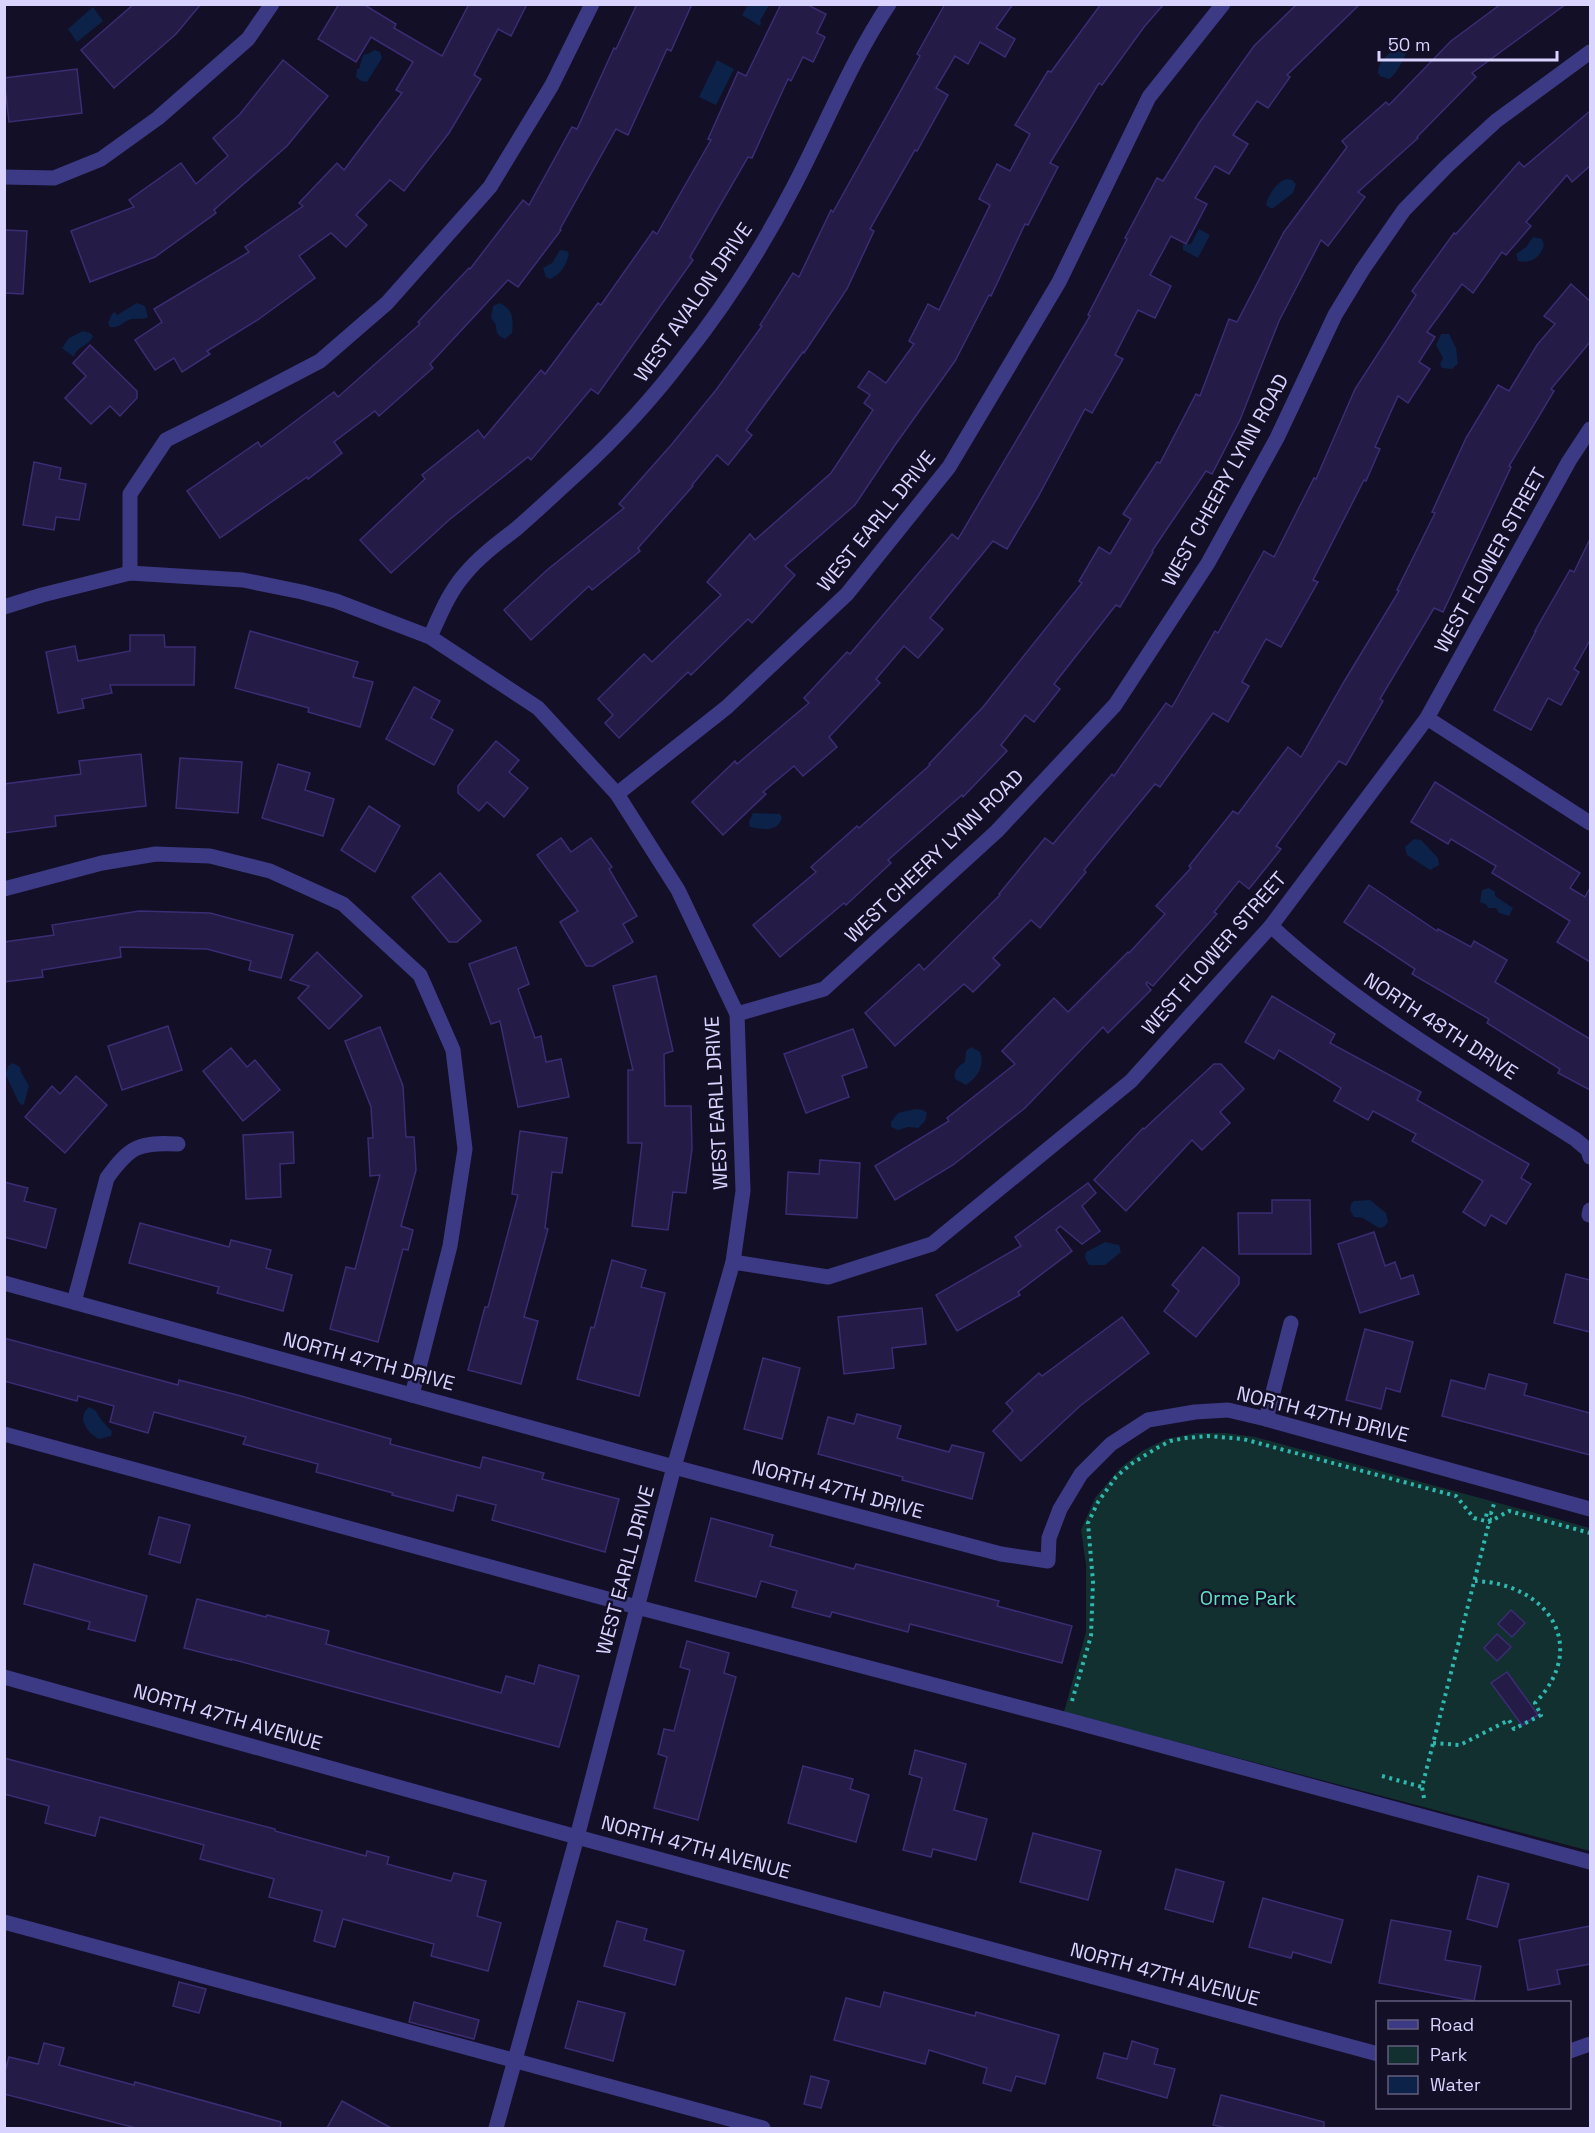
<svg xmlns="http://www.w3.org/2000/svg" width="1595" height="2133" viewBox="0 0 1595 2133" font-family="'Space Grotesk',sans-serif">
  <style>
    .green { fill: #12302f }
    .water { fill: #0c2248 }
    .building { fill: #241b47; stroke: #3b2d73; stroke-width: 1.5 }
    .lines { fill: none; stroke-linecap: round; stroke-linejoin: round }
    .path { stroke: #2fb8b0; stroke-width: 4; stroke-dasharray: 3 4.5; stroke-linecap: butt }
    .minor { stroke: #3d3a85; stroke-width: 15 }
    .labels { text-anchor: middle; stroke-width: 5; stroke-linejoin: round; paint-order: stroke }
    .street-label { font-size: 20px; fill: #d9d4ff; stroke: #130f26 }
    .park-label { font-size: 20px; fill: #5fe0c0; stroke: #130f26 }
  </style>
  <rect width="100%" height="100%" fill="#130f26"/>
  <polygon class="green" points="1196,1433 1226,1433 1255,1437 1590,1528 1590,1851 1064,1712 1086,1632 1086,1565 1081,1530 1095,1498 1120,1468 1142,1451 1166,1439"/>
  <g class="water">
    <polygon points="748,5 769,5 760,21 761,23 760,26 742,15"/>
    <polygon points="93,7 103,21 77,42 68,29"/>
    <path d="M1398,46L1407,51C1404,59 1396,75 1389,79L1380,76L1378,73C1378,60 1390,53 1398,46Z"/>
    <polygon points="374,50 380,52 382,58 367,82 361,81 356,77 357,69 359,69 363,55 370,53"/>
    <polygon points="717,60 734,69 716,105 699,97"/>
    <path d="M1286,179L1292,180L1296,184L1293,193L1272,209L1266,205C1268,195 1277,182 1286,179Z"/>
    <polygon points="1199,229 1210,235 1198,258 1183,250 1183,245 1191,244"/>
    <path d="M1533,237L1542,239L1544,245C1541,257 1531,264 1518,261L1516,254L1526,247Z"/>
    <path d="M560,250L567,251L569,254C566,266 561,274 550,279L546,277L543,268L552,263Z"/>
    <path d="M137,303L145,306L148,317C142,320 139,318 133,319C123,320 120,329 110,327L108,323L112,314L115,312L117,315Z"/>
    <path d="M499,303C513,308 514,320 512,333L505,339C498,336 496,333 496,325L491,318L493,306Z"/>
    <path d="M83,331L90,333L93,336C89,347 77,345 74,357L62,348L69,338Z"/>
    <polygon points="1441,334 1449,334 1456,348 1458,364 1452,369 1442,368 1440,364 1443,358 1436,345"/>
    <path d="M753,813L780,814L782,818C777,833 762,829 750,827L749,822Z"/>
    <polygon points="1414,839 1421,840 1438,858 1439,865 1430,870 1407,855 1405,847"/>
    <polygon points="1489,888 1495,892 1495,896 1513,908 1509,916 1499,913 1496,908 1488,908 1487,905 1480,902 1482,890"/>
    <path d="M971,1047L980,1052C985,1066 978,1077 966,1085L955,1079C953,1070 958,1067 965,1062L966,1051Z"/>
    <polygon points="13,1063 20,1067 21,1072 29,1086 24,1104 21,1105 18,1101 5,1073 7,1071 8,1066"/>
    <polygon points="915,1109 923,1110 927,1113 925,1121 918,1128 908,1127 898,1130 891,1127 891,1122 898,1113"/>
    <polygon points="1370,1200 1386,1213 1388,1222 1384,1227 1379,1228 1363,1218 1354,1217 1350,1210 1351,1204 1354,1201"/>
    <polygon points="1105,1242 1119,1245 1121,1252 1105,1265 1089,1265 1085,1258 1086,1252"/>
    <path d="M89,1407L96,1411C99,1418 107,1427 112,1431L111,1436L99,1439C87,1433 76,1417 89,1407Z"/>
  </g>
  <g class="building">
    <polygon points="134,4 201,4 176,34 114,88 81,50"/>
    <polygon points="339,4 363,4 396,24 394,28 442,56 469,4 527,4 511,36 498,29 474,75 481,79 449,133 404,191 390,180 356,215 367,225 346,247 331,233 299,256 315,278 259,319 207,351 210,354 182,372 174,358 155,370 135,340 162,322 154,309 249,252 245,247 303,206 299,203 337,163 344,170 402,93 396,90 413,62 371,37 356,62 318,39"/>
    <polygon points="637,4 692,4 671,51 667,49 628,135 616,129 560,229 561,230 518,287 508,280 430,364 433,368 379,416 375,411 334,442 342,453 308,479 307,477 220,538 187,491 258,442 261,447 334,392 338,397 420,324 418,322 469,268 470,269 523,200 529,205 572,127 577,129 614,48 616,49"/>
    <polygon points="781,4 806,4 826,14 817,33 825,37 813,62 803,57 791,81 788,79 752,158 748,157 690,257 693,260 598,394 591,389 531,460 528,457 449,520 391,573 360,540 425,479 422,475 478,430 484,438 541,370 545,374 598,303 601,305 653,231 657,234 711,140 708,139 738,72 746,76"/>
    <polygon points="945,4 1013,4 996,28 1015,39 1005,57 980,42 968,64 955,56 936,88 948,95 917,151 915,150 870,229 874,231 847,289 804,353 803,352 746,430 752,435 728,465 717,455 692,485 693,486 638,548 640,551 592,590 589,586 531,640 504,610 547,570 624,508 619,504 672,444 716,390 762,326 760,325 793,273 799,277 831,210 833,212 920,56 917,54"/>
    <polygon points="1101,4 1164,4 1144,27 1102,85 1099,83 1050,163 1058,167 1028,225 1025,224 991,296 989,295 955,361 895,445 855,505 785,566 795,575 752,623 748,619 691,675 688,672 619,738 605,723 613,715 598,699 644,654 652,662 721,595 707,582 750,534 755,540 831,473 873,410 864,403 870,395 858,387 869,371 886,383 914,344 909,341 928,304 939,310 990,205 979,199 997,164 1010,171 1030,134 1015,125 1048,71 1051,72"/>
    <polygon points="1297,4 1360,4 1287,75 1290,77 1268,108 1257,101 1233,135 1248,144 1229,174 1215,166 1195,198 1207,204 1186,244 1171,236 1150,275 1171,286 1155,318 1138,310 1115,355 1123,359 1092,413 1085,409 1038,497 1007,549 993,541 930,618 943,629 918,658 904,646 876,679 880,683 829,737 837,747 803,776 794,766 763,792 766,794 723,835 692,802 735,761 737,764 809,703 804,698 847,652 850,654 952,534 958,539 1090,316 1088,315 1127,239 1125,238 1157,178 1163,181 1199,123 1254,46"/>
    <polygon points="1501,4 1566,4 1472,73 1476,77 1417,137 1418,138 1358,192 1365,197 1328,246 1321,240 1279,321 1240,420 1212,474 1206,471 1152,551 1153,552 1120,607 1116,605 1054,684 1060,689 1034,722 1025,715 1001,745 1007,751 963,797 962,795 888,860 891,863 846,905 844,903 780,957 753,925 816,872 811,867 857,826 859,828 930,765 929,764 983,707 1082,583 1079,581 1099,547 1110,554 1131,519 1123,514 1157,462 1160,463 1196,394 1200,396 1229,319 1237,322 1284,232 1347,147 1342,141 1386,102 1389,105 1451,41"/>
    <polygon points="283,60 328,96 287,146 214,210 216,213 155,257 90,282 71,231 134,207 129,200 181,163 196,184 228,156 213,138 240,114"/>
    <polygon points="77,69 82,113 9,122 4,78"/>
    <polygon points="1590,111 1590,166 1572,182 1567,175 1526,222 1531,226 1506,255 1502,252 1473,293 1462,284 1427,332 1435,337 1419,362 1430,369 1408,403 1398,396 1375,447 1380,449 1366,481 1364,480 1313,580 1318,582 1281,647 1266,639 1242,682 1249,686 1228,722 1213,713 1160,787 1155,784 1084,870 1086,872 1040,928 1031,920 993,958 1000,965 973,992 964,984 895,1046 865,1013 919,964 924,970 1000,895 999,894 1045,838 1053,844 1112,774 1114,776 1166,703 1172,707 1215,631 1218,633 1264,551 1274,557 1314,478 1316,479 1355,389 1416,295 1412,291 1454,233 1456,234 1519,162 1524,167"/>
    <polygon points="4,230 27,231 23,294 4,293"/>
    <polygon points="1571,284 1590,301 1590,342 1551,389 1554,391 1509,466 1511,467 1443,612 1434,608 1380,699 1383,701 1346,765 1339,761 1276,846 1281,849 1249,889 1239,881 1214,912 1217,914 1153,986 1147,982 1146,984 1151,990 1108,1033 1103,1027 1025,1108 953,1165 895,1200 875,1166 949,1121 947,1118 1015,1064 1002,1051 1054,998 1068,1012 1128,952 1129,953 1165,914 1156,906 1191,868 1189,866 1233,811 1238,814 1288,747 1301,757 1345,680 1399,591 1397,590 1435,513 1432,512 1466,438 1498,385 1509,391 1537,345 1555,324 1544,316"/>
    <polygon points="90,345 137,391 137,398 120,416 110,406 91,424 65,398 86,376 73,363"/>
    <polygon points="34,462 61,468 59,479 86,484 79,520 56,517 54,530 23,525"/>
    <polygon points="1590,539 1590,640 1574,669 1579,672 1561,705 1548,698 1531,730 1494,710 1536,631 1535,631 1570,570 1574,572"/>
    <polygon points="250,631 358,662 353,677 373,682 360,727 308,712 309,708 235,688"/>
    <polygon points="130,635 164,635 165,647 195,647 194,685 110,685 112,693 82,699 84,708 58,713 46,652 75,646 78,661 130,651"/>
    <polygon points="414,687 440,701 431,718 453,730 434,765 386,739"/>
    <polygon points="496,741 519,760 509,772 528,788 504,817 487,802 479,811 458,793 458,786"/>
    <polygon points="141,754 146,806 55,816 56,826 4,833 4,784 81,774 79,761"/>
    <polygon points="180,758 242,762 238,813 176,808"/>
    <polygon points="278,764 310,773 305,790 334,799 323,836 262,818"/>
    <polygon points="1435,782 1580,873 1570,888 1585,897 1590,888 1590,962 1557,942 1570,921 1492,873 1496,866 1451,839 1448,844 1411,822"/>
    <polygon points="369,806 400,826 375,872 341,850"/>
    <polygon points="561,838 571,852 591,838 612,867 609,869 637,916 623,924 633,942 593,966 586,966 560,922 578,911 537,855"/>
    <polygon points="440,873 481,921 457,942 449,942 412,897"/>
    <polygon points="1369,885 1437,931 1438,929 1471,947 1474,941 1507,960 1495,982 1590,1039 1590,1090 1558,1073 1560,1069 1487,1023 1489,1019 1412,974 1415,969 1344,922"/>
    <polygon points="139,911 210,913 293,935 281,978 249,970 251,961 207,949 120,947 121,957 42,970 43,977 4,982 4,942 54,935 52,925"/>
    <polygon points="516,947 529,984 518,989 535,1038 541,1036 546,1062 561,1059 569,1097 518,1107 500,1021 491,1024 469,964"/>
    <polygon points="317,952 362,996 329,1029 298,998 309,986 290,980"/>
    <polygon points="656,976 673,1051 664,1054 665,1106 691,1106 692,1149 686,1193 673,1192 668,1230 632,1226 642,1143 628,1143 628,1070 633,1070 613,986"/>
    <polygon points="1272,996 1335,1034 1330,1043 1421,1092 1417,1100 1529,1164 1521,1178 1531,1184 1506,1224 1491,1215 1485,1226 1463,1212 1483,1181 1412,1141 1416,1134 1373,1111 1368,1120 1334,1101 1341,1088 1279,1050 1274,1059 1245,1042"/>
    <polygon points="168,1026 182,1070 122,1090 108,1046"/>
    <polygon points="380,1027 403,1086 406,1137 414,1137 416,1170 401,1226 413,1230 408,1250 403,1249 378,1342 330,1329 346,1267 355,1269 380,1175 370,1176 368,1138 373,1138 371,1107 345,1041"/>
    <polygon points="853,1029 867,1067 842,1076 849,1097 806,1113 784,1054"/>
    <polygon points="231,1048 247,1067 255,1060 280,1090 243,1121 203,1071"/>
    <polygon points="1214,1064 1221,1064 1244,1089 1220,1112 1230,1123 1202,1150 1192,1140 1126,1211 1094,1180 1143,1128 1144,1129"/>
    <polygon points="76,1076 107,1105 65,1153 25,1117 52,1086 60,1094"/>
    <polygon points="520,1131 567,1138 562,1173 552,1172 545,1228 548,1229 524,1317 538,1321 521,1384 468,1370 485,1307 488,1307 518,1195 512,1194"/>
    <polygon points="293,1132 294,1163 280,1164 281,1197 246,1199 243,1135"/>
    <polygon points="820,1160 860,1163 857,1218 786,1214 788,1172 819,1174"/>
    <polygon points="4,1182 28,1188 24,1201 56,1209 46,1248 4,1237"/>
    <polygon points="1088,1183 1096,1193 1082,1206 1100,1231 1082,1244 1060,1226 1056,1230 1072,1251 1018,1292 1020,1295 957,1331 936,1295 1021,1246 1015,1237"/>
    <polygon points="1272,1200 1310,1200 1311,1254 1239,1254 1238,1213 1272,1213"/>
    <polygon points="140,1223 229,1247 231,1240 271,1250 266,1268 292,1275 283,1311 217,1293 219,1287 129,1263"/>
    <polygon points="1374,1232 1385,1266 1395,1262 1401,1279 1413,1275 1419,1294 1360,1313 1338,1244"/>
    <polygon points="1203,1247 1239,1277 1239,1284 1196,1337 1164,1311 1179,1291 1172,1285"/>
    <polygon points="612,1260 646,1270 641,1287 665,1293 639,1396 577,1379 591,1327 594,1328"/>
    <polygon points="1566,1274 1590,1280 1590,1332 1554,1323"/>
    <polygon points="922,1308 926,1344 892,1348 894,1368 844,1374 838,1317"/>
    <polygon points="1122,1317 1149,1353 1080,1406 1021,1461 993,1431 1013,1411 1006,1403 1039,1373 1042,1376"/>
    <polygon points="1365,1329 1413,1342 1400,1392 1386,1388 1381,1409 1346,1400"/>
    <polygon points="4,1338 178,1385 179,1380 241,1396 391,1439 390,1444 480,1468 483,1457 544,1473 542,1479 619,1499 605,1552 492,1520 496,1505 457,1495 453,1511 392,1495 393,1493 316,1472 318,1464 243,1444 246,1437 154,1412 148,1433 110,1422 114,1406 78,1396 77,1401 4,1381"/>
    <polygon points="763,1358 800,1368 782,1439 744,1429"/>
    <polygon points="1489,1374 1527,1384 1524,1395 1590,1413 1590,1455 1442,1416 1451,1380 1485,1389"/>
    <polygon points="857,1414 901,1426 897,1438 949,1452 952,1445 984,1453 972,1499 902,1480 903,1477 818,1454 828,1417 854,1424"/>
    <polygon points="159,1517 190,1525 180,1563 149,1554"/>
    <polygon points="711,1518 773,1535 770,1546 854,1569 856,1564 937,1585 999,1601 997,1606 1072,1626 1062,1663 910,1624 908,1632 832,1612 830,1617 792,1607 797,1591 761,1581 756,1597 695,1581"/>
    <polygon points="34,1564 147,1596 135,1641 88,1629 90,1622 24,1604"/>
    <polygon points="197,1599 266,1617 267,1615 329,1631 326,1644 501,1693 506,1676 534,1684 539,1665 579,1676 559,1747 231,1659 231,1660 184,1648"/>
    <polygon points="1511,1610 1525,1623 1512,1637 1498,1624"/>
    <polygon points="1497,1634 1511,1647 1497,1661 1484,1648"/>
    <polygon points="687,1641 729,1653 724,1673 736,1677 698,1820 654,1808 667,1757 658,1754 664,1729 674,1731 690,1670 680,1667"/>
    <polygon points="1507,1672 1538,1715 1522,1725 1491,1683"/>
    <polygon points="915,1750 966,1764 954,1810 987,1819 976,1860 933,1849 931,1857 903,1850 922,1778 909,1774"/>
    <polygon points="4,1758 275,1829 275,1831 366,1856 367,1851 389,1857 387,1864 451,1881 454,1873 486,1881 477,1916 501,1923 488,1971 431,1956 434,1944 343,1919 335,1947 314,1941 322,1911 269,1897 274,1879 200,1859 204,1845 100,1817 95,1836 45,1823 49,1806 4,1794"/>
    <polygon points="803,1766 853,1779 850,1789 869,1795 856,1842 788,1823"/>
    <polygon points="1033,1833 1101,1851 1088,1900 1020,1882"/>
    <polygon points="1176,1869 1224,1882 1213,1922 1165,1909"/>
    <polygon points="1478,1876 1509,1884 1497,1927 1467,1919"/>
    <polygon points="1263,1898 1343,1920 1331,1963 1293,1952 1291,1958 1249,1947"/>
    <polygon points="1391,1920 1451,1931 1445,1960 1481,1966 1474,2001 1379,1983"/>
    <polygon points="617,1921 647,1929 644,1940 684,1951 675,1985 604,1966"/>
    <polygon points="1590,1926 1590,1964 1557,1970 1560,1984 1528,1990 1519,1940"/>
    <polygon points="179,1982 206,1989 199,2013 173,2006"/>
    <polygon points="884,1992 975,2016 976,2012 1059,2035 1045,2084 1016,2076 1011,2091 983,2083 987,2068 929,2050 925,2064 834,2040 846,1998 880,2007"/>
    <polygon points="578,2001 625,2013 613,2061 565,2048"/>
    <polygon points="414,2002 479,2020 474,2039 409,2022"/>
    <polygon points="1132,2041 1158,2049 1154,2064 1175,2069 1167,2098 1097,2078 1104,2053 1127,2059"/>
    <polygon points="44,2043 64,2048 59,2065 134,2085 135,2082 281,2122 280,2128 136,2128 4,2094 4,2075 9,2057 38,2064"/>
    <polygon points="811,2076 829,2081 821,2108 804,2104"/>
    <polygon points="1221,2095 1324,2122 1324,2128 1227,2128 1213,2125"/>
    <polygon points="342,2101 391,2128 327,2128"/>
  </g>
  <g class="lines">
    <g class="path">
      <polyline points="1072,1701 1091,1636 1093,1582 1088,1523 1098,1502 1116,1477 1131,1464 1157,1448 1170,1441 1186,1438 1207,1436 1243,1439 1456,1496 1474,1518 1489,1522 1509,1511 1590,1533"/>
      <path d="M1433,1743L1460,1745L1509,1720L1514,1729L1541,1715L1535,1703C1591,1645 1546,1583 1475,1581"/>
      <polyline points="1382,1776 1422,1787"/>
      <polyline points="1424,1798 1422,1787 1490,1519 1486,1517 1487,1512 1491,1513 1495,1501"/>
    </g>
    <g class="minor">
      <polyline points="4,177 54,178 101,159 158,118 248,39 272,4"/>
      <polyline points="130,573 130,494 166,440 232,407 320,361 387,303 490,187 552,85 592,4"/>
      <polyline points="4,607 42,595 130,573 243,580 302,592 336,601 430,637 538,708 617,794 678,890 737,1014 743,1191 733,1262 674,1467 577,1837 496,2128"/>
      <path d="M430,637C440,615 449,592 465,574C480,556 498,543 516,529C538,510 559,490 580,471C618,436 653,398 684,357C726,304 763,246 794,186C826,125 851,61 889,4"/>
      <polyline points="1427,718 1590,823"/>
      <polyline points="617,794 727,707 847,594 949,467 1059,282 1149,97 1223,4"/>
      <polyline points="4,889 102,863 156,854 210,856 270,871 343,904 420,975 453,1050 465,1149 450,1246 412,1395"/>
      <path d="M1271,926C1362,1010 1470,1072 1575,1139L1588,1150L1590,1157"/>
      <polyline points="737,1014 824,989 997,831 1115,705 1208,563 1277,438 1335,315 1363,269 1404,210 1447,166 1496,121 1590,52"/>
      <polyline points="1589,1215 1590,1210"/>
      <polyline points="733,1262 828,1277 932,1244 1131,1081 1271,926 1427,718 1569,461 1590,429"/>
      <polyline points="4,1283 674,1467 1001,1554 1048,1561 1049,1538 1060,1509 1081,1474 1111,1444 1148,1420 1195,1412 1228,1410 1266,1419 1590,1509"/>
      <path d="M74,1302L107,1178C130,1146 139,1142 178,1144"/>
      <polyline points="1266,1419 1291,1323"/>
      <polyline points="4,1434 637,1607 1064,1719 1590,1862"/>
      <polyline points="4,1677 577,1837 1378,2054"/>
      <polyline points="4,1922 763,2128"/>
      <polyline points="1570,2051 1590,2044"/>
    </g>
  </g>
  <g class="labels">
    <g class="street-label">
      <text transform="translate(693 302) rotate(-55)" y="7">WEST AVALON DRIVE</text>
      <text transform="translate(1225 480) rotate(-61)" y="7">WEST CHEERY LYNN ROAD</text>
      <text transform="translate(876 521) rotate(-51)" y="7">WEST EARLL DRIVE</text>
      <text transform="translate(1490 560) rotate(-61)" y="7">WEST FLOWER STREET</text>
      <text transform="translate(934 856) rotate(-44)" y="7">WEST CHEERY LYNN ROAD</text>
      <text transform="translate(1214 953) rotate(-49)" y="7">WEST FLOWER STREET</text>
      <text transform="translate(1441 1026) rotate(33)" y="7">NORTH 48TH DRIVE</text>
      <text transform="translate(716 1103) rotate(-93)" y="7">WEST EARLL DRIVE</text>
      <text transform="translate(369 1361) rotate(15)" y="7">NORTH 47TH DRIVE</text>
      <text transform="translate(1323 1414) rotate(14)" y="7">NORTH 47TH DRIVE</text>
      <text transform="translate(838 1489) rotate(15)" y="7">NORTH 47TH DRIVE</text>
      <text transform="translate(625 1570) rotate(-75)" y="7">WEST EARLL DRIVE</text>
      <text transform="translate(228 1717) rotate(16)" y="7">NORTH 47TH AVENUE</text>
      <text transform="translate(696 1847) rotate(15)" y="7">NORTH 47TH AVENUE</text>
      <text transform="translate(1165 1974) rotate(15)" y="7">NORTH 47TH AVENUE</text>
    </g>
    <g class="park-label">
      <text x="1248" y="1605">Orme Park</text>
    </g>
  </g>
  <rect width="1595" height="2133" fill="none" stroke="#d9d4ff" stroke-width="12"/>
  <rect x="1376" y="2001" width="195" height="108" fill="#130f26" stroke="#625e7d" stroke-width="1.5"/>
  <rect x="1388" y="2020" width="30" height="9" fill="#3d3a85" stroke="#625e7d" stroke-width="1.5"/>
  <text x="1430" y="2031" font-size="18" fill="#d9d4ff">Road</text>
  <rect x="1388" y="2046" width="30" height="18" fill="#12302f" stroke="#625e7d" stroke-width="1.5"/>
  <text x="1430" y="2061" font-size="18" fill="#d9d4ff">Park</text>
  <rect x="1388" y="2076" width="30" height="18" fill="#0c2248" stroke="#625e7d" stroke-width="1.5"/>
  <text x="1430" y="2091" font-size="18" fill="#d9d4ff">Water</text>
  <path d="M1379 51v9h178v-9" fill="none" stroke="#d9d4ff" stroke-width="3"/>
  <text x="1388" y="51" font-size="18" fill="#d9d4ff" stroke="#130f26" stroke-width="4.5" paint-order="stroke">50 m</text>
</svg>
